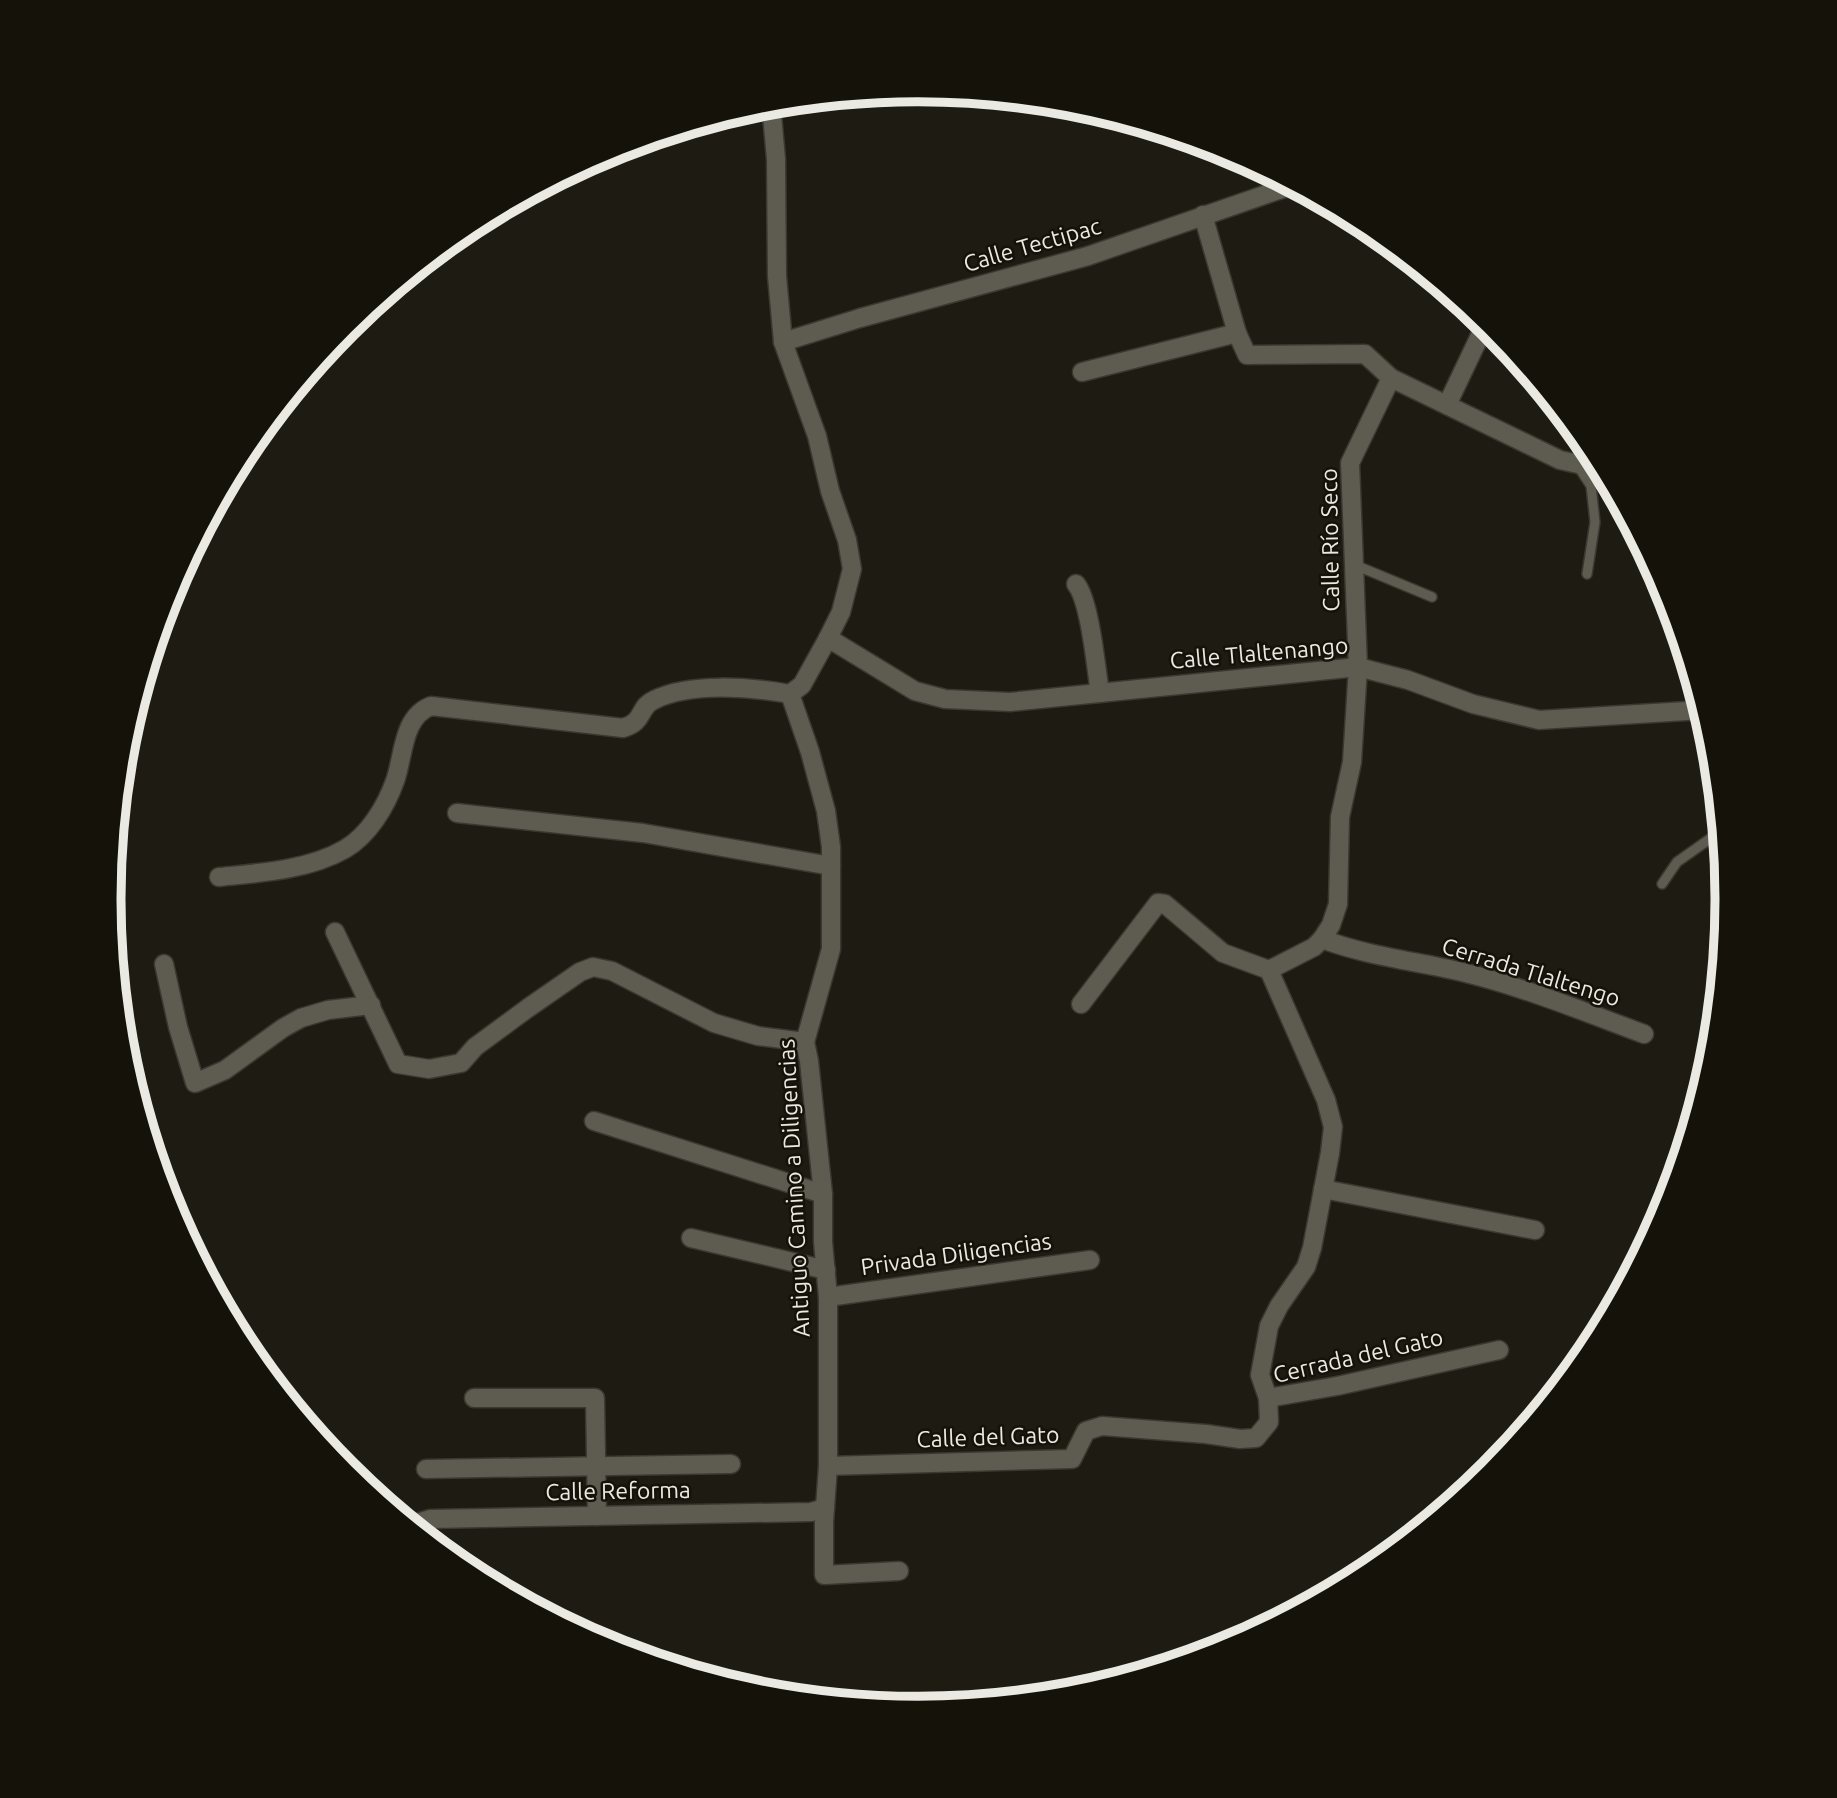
<svg xmlns="http://www.w3.org/2000/svg" width="1837" height="1798" viewBox="0 0 1837 1798" font-family="Ubuntu,sans-serif">
  <style>
    .lines { fill: none; stroke-linecap: round; stroke-linejoin: round }
    .service-casing { stroke: #393832; stroke-width: 12 }
    .minor-casing { stroke: #393832; stroke-width: 21 }
    .service { stroke: #5e5c51; stroke-width: 9 }
    .minor { stroke: #5e5c51; stroke-width: 18 }
    .labels { text-anchor: middle; stroke-width: 5; stroke-linejoin: round; paint-order: stroke }
    .street-label { font-size: 23px; fill: #eae9e2; stroke: #141209 }
    .rim { fill: none; stroke: #eae9e2; stroke-width: 9 }
  </style>
  <rect width="100%" height="100%" fill="#1d1b12"/>
  <g class="lines">
    <defs>
      <g id="service">
        <polyline points="1578,466 1591,486 1595,522 1587,574"/>
        <polyline points="1355,565 1432,597"/>
        <polyline points="1662,884 1677,862 1721,831"/>
      </g>
      <g id="minor">
        <polyline points="771,104 776,159 777,276 783,342 817,436 830,491 847,540 852,569 841,612 828,638 802,685 790,694"/>
        <polyline points="1203,215 1237,333 1247,355 1365,354 1391,378 1560,460 1587,466 1597,458"/>
        <polyline points="783,342 860,318 1088,256 1293,185"/>
        <polyline points="1082,372 1237,333"/>
        <polyline points="1447,405 1486,323"/>
        <path d="M1076,584C1090,601 1096,668 1100,693"/>
        <polyline points="828,638 915,691 945,699 1010,702 1358,667 1408,680 1473,704 1539,720 1703,710"/>
        <polyline points="790,694 810,752 826,811 831,847 831,949 805,1042 809,1061 823,1194 823,1242 828,1297 828,1466 824,1522 824,1575 899,1571"/>
        <polyline points="457,813 643,833 831,866"/>
        <path d="M219,877C259,873 309,870 345,849C369,835 386,806 395,781C404,756 402,717 431,706L623,728C645,722 638,707 654,700C690,682 751,687 790,694"/>
        <polyline points="335,932 398,1064 429,1069 461,1063 475,1047 528,1008 580,972 593,967 612,971 714,1023 758,1036 805,1042"/>
        <path d="M1322,939C1367,956 1415,961 1462,972C1524,987 1585,1012 1644,1034"/>
        <polyline points="164,964 178,1027 195,1083 225,1070 283,1028 301,1018 328,1010 371,1005"/>
        <polyline points="1081,1004 1158,903 1165,904 1223,953 1269,970"/>
        <polyline points="594,1121 823,1194"/>
        <polyline points="1323,1189 1535,1230"/>
        <polyline points="691,1238 826,1270"/>
        <polyline points="828,1297 1090,1260"/>
        <polyline points="474,1398 595,1398 597,1516"/>
        <polyline points="1268,1398 1260,1375 1269,1326 1279,1306 1306,1267 1312,1248 1330,1153 1333,1127 1326,1100 1269,970 1314,947 1322,939 1331,925 1338,904 1340,817 1352,762 1358,667 1350,463 1391,378"/>
        <polyline points="828,1466 1072,1459 1086,1431 1102,1426 1206,1434 1240,1439 1256,1438 1269,1422 1268,1398 1337,1386 1499,1350"/>
        <polyline points="426,1469 731,1464"/>
        <polyline points="413,1527 417,1523 430,1519 811,1512 825,1508"/>
      </g>
    </defs>
    <use href="#service" class="service-casing"/>
    <use href="#minor" class="minor-casing"/>
    <use href="#service" class="service"/>
    <use href="#minor" class="minor"/>
  </g>
  <g class="labels">
    <g class="street-label">
      <text transform="translate(1032 245) rotate(-16)" y="8">Calle Tectipac</text>
      <text transform="translate(1330 540) rotate(-91)" y="8">Calle Río Seco</text>
      <text transform="translate(1259 653) rotate(-5)" y="8">Calle Tlaltenango</text>
      <text transform="translate(1531 972) rotate(17)" y="8">Cerrada Tlaltengo</text>
      <text transform="translate(794 1188) rotate(-93)" y="8">Antiguo Camino a Diligencias</text>
      <text transform="translate(956 1254) rotate(-8)" y="8">Privada Diligencias</text>
      <text transform="translate(1358 1356) rotate(-13)" y="8">Cerrada del Gato</text>
      <text transform="translate(988 1437) rotate(-2)" y="8">Calle del Gato</text>
      <text transform="translate(618 1491) rotate(-1)" y="8">Calle Reforma</text>
    </g>
  </g>
  <path d="M0 0H1837V1798H0ZM121 899a797 797 0 1 1 1594 0a797 797 0 1 1-1594 0Z" fill="#141209" fill-rule="evenodd"/>
  <path class="rim" d="M121 899a797 797 0 1 1 1594 0a797 797 0 1 1-1594 0Z"/>
</svg>
